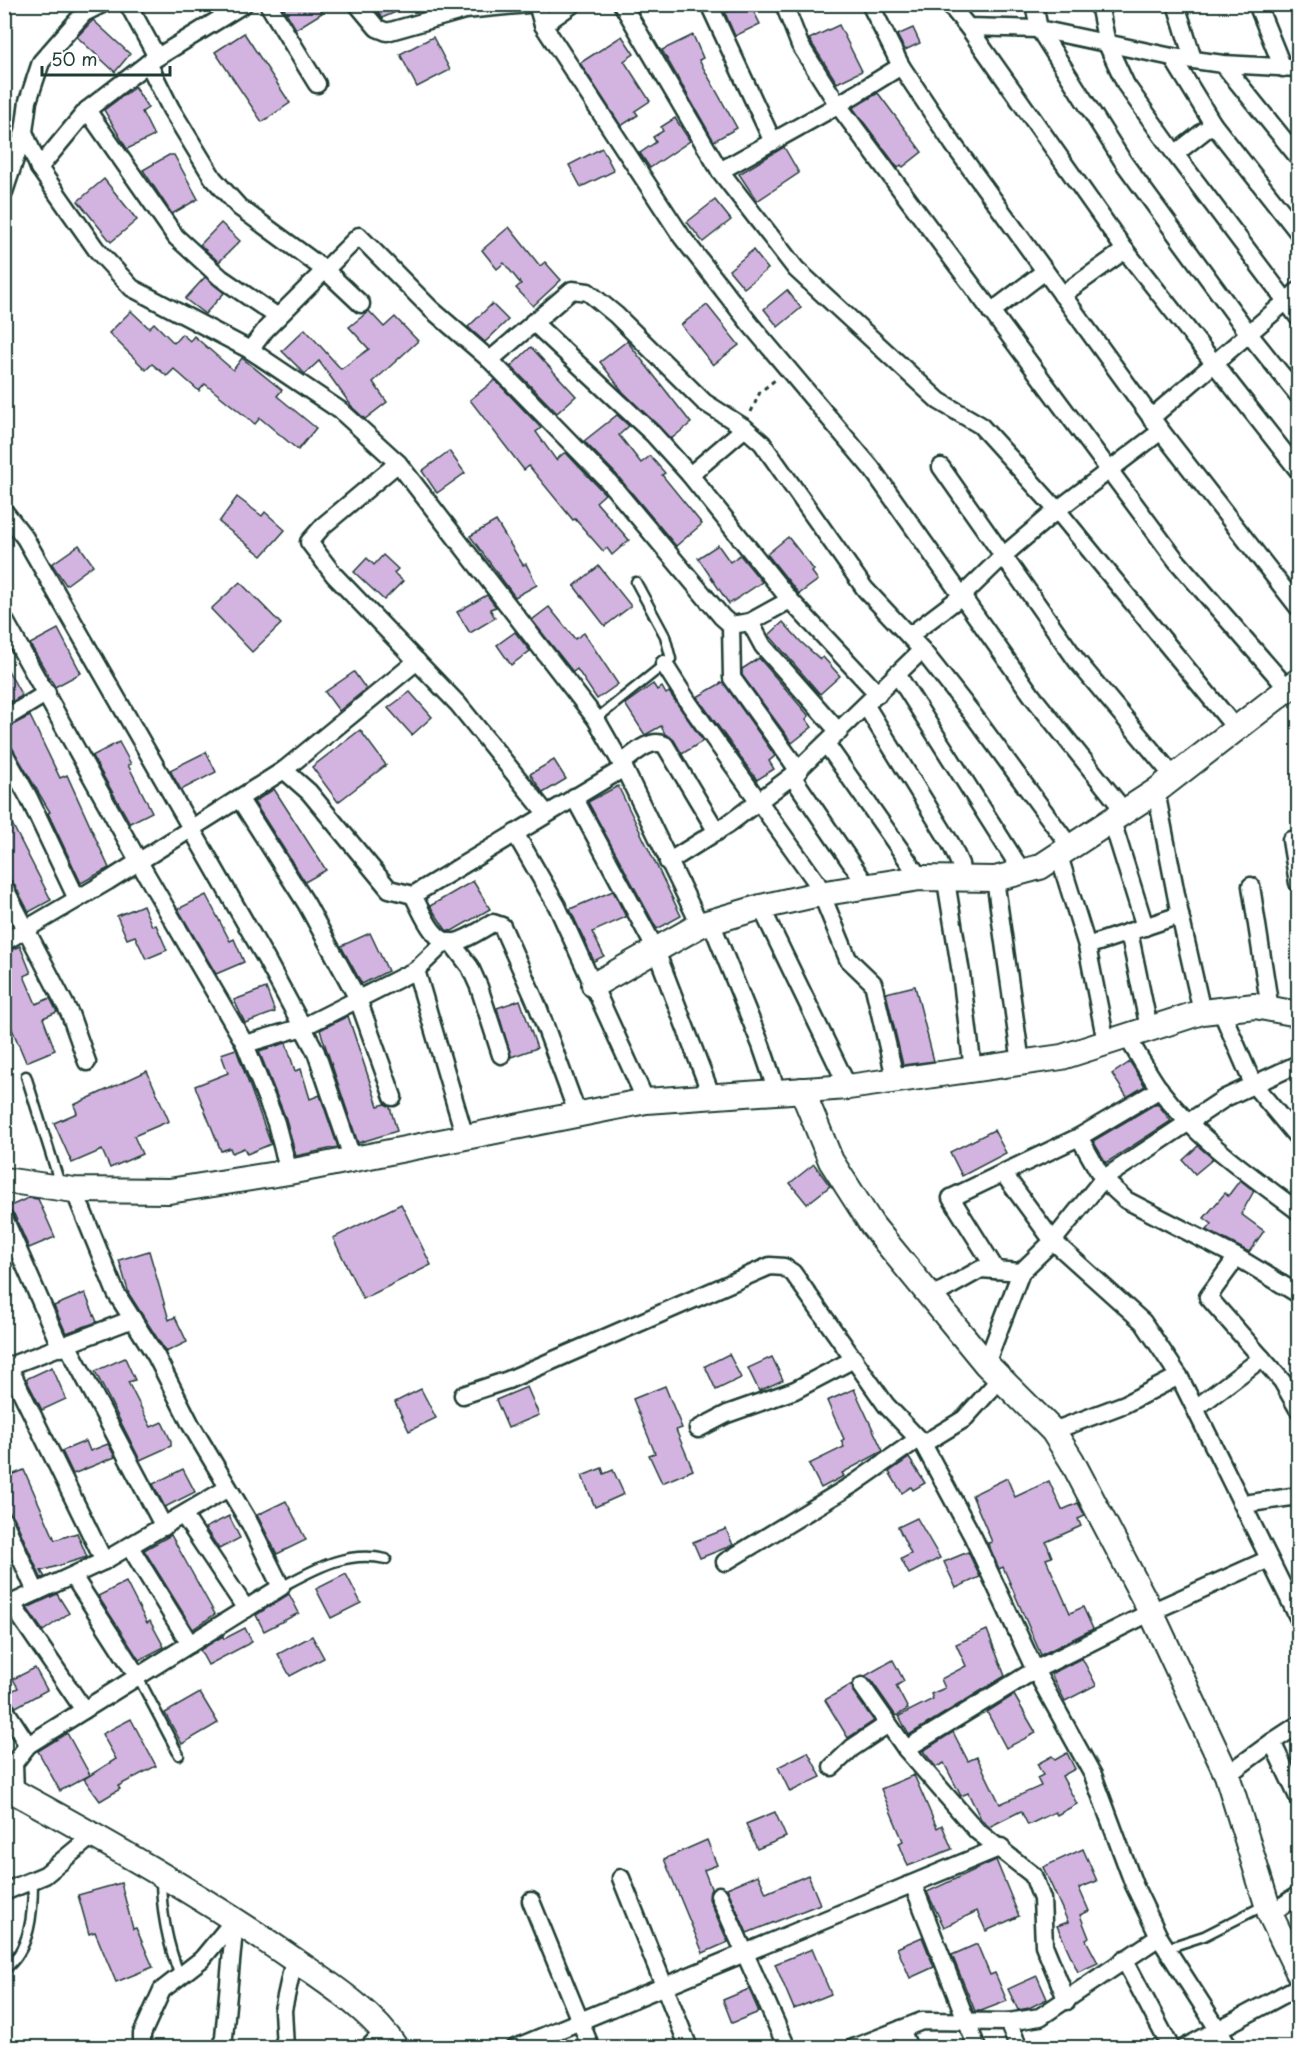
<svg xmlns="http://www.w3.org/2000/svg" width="1303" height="2052" viewBox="0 0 1303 2052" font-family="'Playpen Sans',sans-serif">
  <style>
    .building { fill: #d3b4e1; stroke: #1f3d34; stroke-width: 1.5 }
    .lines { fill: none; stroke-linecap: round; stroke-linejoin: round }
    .lane-casing { stroke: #1f3d34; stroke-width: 13 }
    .street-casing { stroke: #1f3d34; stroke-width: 21 }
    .secondary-casing { stroke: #1f3d34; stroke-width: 28 }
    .path { stroke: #1f3d34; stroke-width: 3; stroke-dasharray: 4.5 4.5; stroke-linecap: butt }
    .lane { stroke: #fff; stroke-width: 8 }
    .street { stroke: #fff; stroke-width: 16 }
    .secondary { stroke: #fff; stroke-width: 24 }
  </style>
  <rect width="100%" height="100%" fill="#fff"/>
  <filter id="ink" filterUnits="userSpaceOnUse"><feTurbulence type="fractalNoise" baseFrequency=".0167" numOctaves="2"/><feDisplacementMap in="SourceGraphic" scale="12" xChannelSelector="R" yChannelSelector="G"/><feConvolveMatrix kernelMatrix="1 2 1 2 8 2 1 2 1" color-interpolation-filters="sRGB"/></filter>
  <g filter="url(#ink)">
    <g class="building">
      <polygon points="281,4 316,4 322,13 296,29"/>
      <polygon points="373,4 414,4 382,18"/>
      <polygon points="742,4 750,4 760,24 735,36 725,13"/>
      <polygon points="93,20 130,54 115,72 77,37"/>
      <polygon points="839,25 862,71 837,83 809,39"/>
      <polygon points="913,28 920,43 905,50 897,35"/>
      <polygon points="244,33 290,103 262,122 215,52"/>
      <polygon points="693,35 703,58 699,60 737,128 714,141 662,50"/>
      <polygon points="622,36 634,54 624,61 650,101 635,111 638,115 621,126 580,63"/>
      <polygon points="433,37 450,70 417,87 400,54"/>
      <polygon points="135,87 148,108 142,112 154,136 127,149 104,110"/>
      <polygon points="878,93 922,152 903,167 901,165 898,168 853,108"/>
      <polygon points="675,118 690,141 650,168 640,153 656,142 653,137 663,131 661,127"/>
      <polygon points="784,147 799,173 757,201 739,174"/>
      <polygon points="602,148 614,171 581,187 569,165"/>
      <polygon points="169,155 174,155 198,199 172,214 143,170"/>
      <polygon points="104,179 137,220 111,242 78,201"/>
      <polygon points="715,200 731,220 703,242 687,222"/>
      <polygon points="221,223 240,241 219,262 200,245"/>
      <polygon points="509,227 540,266 545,262 561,280 533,306 516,288 521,284 504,263 497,269 482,250"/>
      <polygon points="753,250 768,269 744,288 729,270"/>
      <polygon points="205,277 224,293 205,314 185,299"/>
      <polygon points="787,290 801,308 778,327 764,309"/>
      <polygon points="492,304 508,320 485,342 468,327"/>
      <polygon points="707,305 739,345 713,365 681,325"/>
      <polygon points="131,311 149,328 154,323 174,343 182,334 190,341 194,336 233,370 242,358 282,390 277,396 316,428 298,450 260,418 255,424 205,384 199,391 174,369 167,376 152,364 146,370 109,333"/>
      <polygon points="369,311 384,327 395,317 418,341 373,382 387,402 365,419 353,408 319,361 305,374 282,351 305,329 341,369 369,349 349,327"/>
      <polygon points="627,341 691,423 671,439 623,392 600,362"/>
      <polygon points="531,347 576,396 557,413 511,366"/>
      <polygon points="495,380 541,428 536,432 556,460 564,453 567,454 605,494 596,502 629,540 612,555 607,548 603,551 575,519 573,520 529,466 524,470 470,400"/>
      <polygon points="617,415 629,426 619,435 641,463 650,456 665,473 662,475 702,524 676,546 616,474 584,441"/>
      <polygon points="449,451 465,473 437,493 422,471"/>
      <polygon points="237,497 262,516 265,512 285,530 262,556 219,522"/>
      <polygon points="496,521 523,565 526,564 537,585 515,597 470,536"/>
      <polygon points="788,537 814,570 812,572 818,580 799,594 767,554"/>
      <polygon points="79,545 93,565 66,585 52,564"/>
      <polygon points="718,545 730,562 740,555 762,582 729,604 698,558"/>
      <polygon points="383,555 398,569 394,573 403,581 384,600 354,572 367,558 374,565"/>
      <polygon points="599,566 631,606 605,626 574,586"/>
      <polygon points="240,582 281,624 252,652 211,609"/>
      <polygon points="487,595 496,607 490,609 495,618 470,633 457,612"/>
      <polygon points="549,607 575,639 584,633 618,684 597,699 577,669 573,672 532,620"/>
      <polygon points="783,622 801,642 820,659 823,657 840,676 820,694 769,635"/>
      <polygon points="58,629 81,673 55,687 30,644"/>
      <polygon points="515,632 530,651 511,665 497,645"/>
      <polygon points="759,658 809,716 806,719 812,727 792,743 742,675 742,669"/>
      <polygon points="4,663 22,696 4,706"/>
      <polygon points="354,672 366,689 339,711 325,692"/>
      <polygon points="723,682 775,756 769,761 774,769 757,780 697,697"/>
      <polygon points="653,684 657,690 662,687 666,694 669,692 703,741 682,754 674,740 665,734 661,726 645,735 625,704"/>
      <polygon points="410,692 432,717 412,735 388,708"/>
      <polygon points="30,716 60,778 67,775 109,868 81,883 48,813 50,812 4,734 4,729"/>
      <polygon points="360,730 386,765 338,802 312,767"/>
      <polygon points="119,742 131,764 128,765 152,812 130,823 92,756"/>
      <polygon points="206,752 216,772 181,790 170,770"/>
      <polygon points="554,760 566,779 543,793 530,774"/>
      <polygon points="618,786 681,916 657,929 588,802"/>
      <polygon points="274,789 326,870 305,882 254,802"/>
      <polygon points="4,808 51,900 29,912 13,882 4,877"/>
      <polygon points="473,881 490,909 452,931 446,930 430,906"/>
      <polygon points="613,891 626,917 592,932 604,956 594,961 570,909"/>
      <polygon points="206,895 230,941 234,939 244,962 216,974 178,909"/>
      <polygon points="143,905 152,926 156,925 167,950 146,959 135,936 127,939 117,916"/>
      <polygon points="370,933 388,971 362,984 341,946"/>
      <polygon points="20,946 31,973 24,976 36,1004 50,998 57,1012 43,1018 55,1050 26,1062 4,1010 4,953"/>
      <polygon points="915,986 934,1061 903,1065 886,993"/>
      <polygon points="266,988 275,1012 245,1023 234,1000"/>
      <polygon points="520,1000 537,1048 511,1057 497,1008"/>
      <polygon points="348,1016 378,1106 385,1104 390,1107 397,1131 358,1143 320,1030"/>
      <polygon points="286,1043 295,1071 301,1069 310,1099 320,1095 338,1147 296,1156 286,1119 259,1051"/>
      <polygon points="236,1049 271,1144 247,1154 244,1148 232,1153 230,1148 221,1151 195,1086 228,1073 221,1054"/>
      <polygon points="1130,1062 1145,1086 1127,1097 1112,1074"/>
      <polygon points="147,1071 169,1121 134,1136 142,1154 110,1168 102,1150 72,1163 54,1123 77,1113 74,1105"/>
      <polygon points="1157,1103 1171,1121 1106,1163 1093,1141"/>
      <polygon points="994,1130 1006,1153 962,1176 950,1152"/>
      <polygon points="1198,1146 1213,1159 1195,1174 1183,1160"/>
      <polygon points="814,1164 830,1186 807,1204 790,1183"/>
      <polygon points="1240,1180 1254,1191 1241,1214 1264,1231 1249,1252 1207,1230 1212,1224 1204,1218 1225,1193 1228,1196"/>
      <polygon points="28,1198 38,1199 55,1237 29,1248 14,1214 6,1208"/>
      <polygon points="401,1204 431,1265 363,1299 333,1238"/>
      <polygon points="149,1251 169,1320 175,1317 187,1342 166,1352 129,1294 119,1260"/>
      <polygon points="85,1293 97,1322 66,1333 54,1306"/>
      <polygon points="729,1354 741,1378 716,1390 705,1366"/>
      <polygon points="772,1357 783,1380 759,1391 748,1368"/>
      <polygon points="125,1358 135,1380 128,1382 151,1427 162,1422 171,1441 171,1446 140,1460 95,1371"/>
      <polygon points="52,1367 66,1399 42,1410 26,1379"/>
      <polygon points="665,1386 682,1428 676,1430 693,1470 662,1483 649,1455 655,1453 633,1399"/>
      <polygon points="527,1387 539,1415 508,1428 496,1400"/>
      <polygon points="421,1389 436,1418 409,1431 395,1402"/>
      <polygon points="854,1389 883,1451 842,1473 844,1476 821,1488 809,1464 844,1447 841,1441 844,1439 827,1401"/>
      <polygon points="86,1441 90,1451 108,1444 115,1457 73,1474 62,1451"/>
      <polygon points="909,1458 925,1483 913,1490 911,1487 902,1493 889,1472"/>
      <polygon points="602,1468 604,1474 613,1470 624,1494 595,1507 582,1476"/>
      <polygon points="183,1469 195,1492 165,1507 153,1484"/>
      <polygon points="24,1470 55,1540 77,1533 87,1557 41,1571 45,1577 41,1578 14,1517 4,1507 4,1478"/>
      <polygon points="1007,1478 1015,1497 1049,1481 1062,1510 1078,1503 1085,1516 1078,1519 1081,1526 1046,1542 1052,1557 1046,1559 1070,1613 1083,1607 1093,1629 1041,1655 1003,1567 999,1569 988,1543 992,1542 972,1495"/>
      <polygon points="286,1501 306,1540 277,1554 257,1515"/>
      <polygon points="229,1516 240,1538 219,1549 205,1528"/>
      <polygon points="917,1518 940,1558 909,1574 901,1559 911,1554 898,1527"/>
      <polygon points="726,1529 733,1545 700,1558 693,1542"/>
      <polygon points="171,1535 215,1614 193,1629 144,1550"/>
      <polygon points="968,1552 980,1577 956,1588 944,1562"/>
      <polygon points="346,1574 361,1603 331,1618 316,1589"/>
      <polygon points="126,1582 147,1623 150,1621 164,1647 139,1660 98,1596"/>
      <polygon points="57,1594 69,1613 43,1631 27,1608"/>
      <polygon points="289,1594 299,1613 264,1631 256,1615"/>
      <polygon points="245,1628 252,1642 208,1665 200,1650 223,1636 224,1639"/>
      <polygon points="987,1630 1005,1676 909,1735 899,1716 933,1699 931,1694 945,1688 941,1679 966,1666 956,1644"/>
      <polygon points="312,1636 324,1658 290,1676 278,1654"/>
      <polygon points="1082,1658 1096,1685 1065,1701 1051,1674"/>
      <polygon points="893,1660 904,1681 896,1686 908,1709 896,1716 871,1680 865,1676"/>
      <polygon points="35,1668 47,1690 16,1707 5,1694 18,1688 13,1679"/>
      <polygon points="852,1684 853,1692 874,1721 848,1738 825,1700"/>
      <polygon points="200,1693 218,1723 182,1744 165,1713"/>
      <polygon points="1014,1695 1036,1733 1006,1748 987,1712"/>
      <polygon points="131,1719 156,1766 118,1786 120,1789 100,1801 84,1779 116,1759 102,1734"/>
      <polygon points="953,1732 968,1761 977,1757 1000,1804 1041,1786 1037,1778 1043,1775 1037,1764 1052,1756 1055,1760 1067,1753 1075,1769 1062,1776 1077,1804 1057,1815 1055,1812 1028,1825 1021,1811 989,1827 981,1819 968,1793 961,1796 944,1763 936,1767 923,1751"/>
      <polygon points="67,1733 90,1775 60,1791 38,1751"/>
      <polygon points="808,1752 821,1777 790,1792 778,1767"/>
      <polygon points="914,1775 937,1828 942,1825 952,1849 908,1866 899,1843 903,1841 881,1789"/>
      <polygon points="775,1812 786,1837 757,1849 746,1824"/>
      <polygon points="707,1840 717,1865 704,1870 711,1888 709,1899 728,1942 703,1953 664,1859"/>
      <polygon points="1083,1849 1097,1881 1079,1888 1089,1911 1080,1915 1089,1938 1086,1940 1098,1963 1078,1972 1057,1926 1068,1922 1043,1867"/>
      <polygon points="996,1860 1019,1916 986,1931 977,1911 944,1927 927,1892"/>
      <polygon points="758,1875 766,1893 808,1875 820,1904 747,1933 727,1888"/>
      <polygon points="121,1883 133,1929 136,1928 153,1967 116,1982 95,1932 89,1934 78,1895"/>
      <polygon points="922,1937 934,1967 910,1978 897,1948"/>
      <polygon points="977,1944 990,1975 995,1973 1007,2001 981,2011 975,2011 952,1955"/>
      <polygon points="812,1949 831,1994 794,2009 775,1964"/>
      <polygon points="1037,1976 1047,1999 1029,2008 1018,2010 1008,1989"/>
      <polygon points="749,1989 759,2012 732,2023 723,2000"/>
    </g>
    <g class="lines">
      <defs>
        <g id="lane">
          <polyline points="596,719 671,659 665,636 636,582"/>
          <polyline points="26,1076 60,1184"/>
          <path d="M281,1587C315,1569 346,1550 386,1559"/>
          <polyline points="138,1677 179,1755"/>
          <path d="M161,1877C161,1912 167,1943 180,1976"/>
          <polyline points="1167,1948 1204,1936 1265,1905"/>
          <path d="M4,1970C31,1949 33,1913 33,1881"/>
        </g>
        <g id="street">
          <polyline points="102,4 84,13 41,62 28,101 24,132 39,168 96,249 132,288 250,350 341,411 398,463 596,719 624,768 700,925"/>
          <polyline points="128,4 157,57"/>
          <polyline points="268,4 317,84"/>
          <polyline points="357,4 377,28 387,32 465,10 528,4"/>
          <polyline points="537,4 543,25 682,237 750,324 872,469 1033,697 1125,812"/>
          <polyline points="622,4 720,171 796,269 939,401 980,425 1057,510 1237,730"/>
          <polyline points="709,4 773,142"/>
          <polyline points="870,4 901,66 953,144 1161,431"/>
          <polyline points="949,4 968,27 1039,29 1172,57 1223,64 1298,68"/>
          <polyline points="1034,4 1039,29 1124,163 1249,334 1298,395"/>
          <polyline points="1099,4 1107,44 1126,85 1175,154"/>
          <polyline points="1176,4 1193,59"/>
          <polyline points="1257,4 1283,68"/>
          <polyline points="543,25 573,4"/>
          <polyline points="968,27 1125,250 1298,470"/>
          <polyline points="1172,57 1213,124 1298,232"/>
          <polyline points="148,63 171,109 213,178 239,207 325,270 361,304"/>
          <polyline points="1223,64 1298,157"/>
          <polyline points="901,66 838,105 1176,560 1288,689"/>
          <polyline points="87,110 176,237 221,278 278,317"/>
          <polyline points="1213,124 1175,154 1298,317"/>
          <polyline points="39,168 87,110 148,63 244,4"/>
          <polyline points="720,171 838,105 800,45 784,4"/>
          <polyline points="4,192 24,132"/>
          <polyline points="1062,295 1125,250"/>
          <polyline points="991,312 1045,271"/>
          <polyline points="533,322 653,434 690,475 790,600 878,694"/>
          <polyline points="250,350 266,329 359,236 431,309 490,360 608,481 722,617 731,625 750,622 790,600"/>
          <polyline points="490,360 572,290 588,292 616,315 704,402 745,428 762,443 865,589 922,650 974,716 1071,848"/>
          <polyline points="1151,418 1298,291"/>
          <polyline points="398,463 324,525 309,542 334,575 458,704 546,813"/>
          <polyline points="941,467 1077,661 1174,777"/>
          <polyline points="690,475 745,428"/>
          <polyline points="4,511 25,538 266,959 316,1052 353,1160"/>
          <polyline points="4,619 139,862 245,1044 276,1123 289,1172"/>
          <polyline points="750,622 763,646 839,732"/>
          <polyline points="731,625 732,678 799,771"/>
          <polyline points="909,636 963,595 1004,555 1057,510 1161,431 1298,607"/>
          <polyline points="664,664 690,705 817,883 848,959 873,983 896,1082"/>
          <polyline points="897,674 1023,873"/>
          <polyline points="866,706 951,844 960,864 962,880"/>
          <polyline points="4,719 47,693"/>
          <polyline points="827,745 920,878"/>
          <polyline points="4,753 29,798 77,899"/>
          <path d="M621,764C633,755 650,737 665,745L717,832"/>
          <polyline points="284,770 417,661"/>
          <polyline points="792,776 867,886"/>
          <polyline points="574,797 655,948 712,1097"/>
          <polyline points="239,798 306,903 358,999 393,1097"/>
          <polyline points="1112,821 1145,927"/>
          <polyline points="515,833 557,906 646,1101"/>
          <polyline points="1291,840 1298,883"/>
          <polyline points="1059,856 1087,946"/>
          <polyline points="668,862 727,825 792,776 922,650"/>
          <polyline points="995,879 1021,1063"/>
          <polyline points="946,881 961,973 973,1070"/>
          <polyline points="1251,886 1270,1009"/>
          <polyline points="4,887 70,1014 87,1062"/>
          <path d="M413,895C421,909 433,946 455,942C467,940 482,929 493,923L502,926L538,1007L578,1115"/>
          <polyline points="761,907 848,1087"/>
          <polyline points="1180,915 1202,1012"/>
          <polyline points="711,922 761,1045 777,1092"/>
          <polyline points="1129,932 1149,1028"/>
          <polyline points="4,942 108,881 284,770 309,792 389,889 413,895 624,768"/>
          <polyline points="451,942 470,967 479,987 501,1055"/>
          <polyline points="416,970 465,1137"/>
          <polyline points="1221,1010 1253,1084 1298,1138"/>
          <path d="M1126,1035C1137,1053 1148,1073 1160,1090C1198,1140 1249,1174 1298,1211"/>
          <polyline points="1106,1042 1087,946 1180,915 1156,791"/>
          <polyline points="245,1044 303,1027 416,970 446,941"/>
          <polyline points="1298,1064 1225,1098 1103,1179 1053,1241 1143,1322 1179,1376 1298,1617"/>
          <polyline points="1079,1137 1103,1179 1126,1200 1237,1257 1298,1294"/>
          <polyline points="4,1218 61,1348"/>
          <polyline points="1237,1257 1208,1297 1282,1381 1298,1409"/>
          <polyline points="996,1270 951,1198 1003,1173"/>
          <polyline points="931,1297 981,1269 1021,1272 1053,1241 1003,1173 1079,1137 1160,1089"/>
          <polyline points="68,1346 164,1527"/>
          <polyline points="986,1364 1021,1272"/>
          <polyline points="9,1367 104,1561"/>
          <polyline points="4,1368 133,1319"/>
          <polyline points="463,1395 508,1380 770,1266 784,1267 793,1273 886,1405 923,1444 973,1537 1035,1670 1093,1775 1134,1885 1159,1937 1230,2048"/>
          <polyline points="1196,1408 1262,1358"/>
          <polyline points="698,1429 727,1414 795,1390 854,1359"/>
          <polyline points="1053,1431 1125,1404 1179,1376"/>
          <polyline points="923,1444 964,1419 1000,1379"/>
          <polyline points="1244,1504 1298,1496"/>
          <polyline points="184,1516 246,1609"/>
          <polyline points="4,1521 36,1592"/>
          <polyline points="130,1547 190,1644"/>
          <polyline points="725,1562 855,1483 918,1439"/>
          <polyline points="73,1576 138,1677"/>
          <polyline points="11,1603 84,1710"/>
          <polyline points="4,1607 104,1561 228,1488"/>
          <polyline points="862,1686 906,1749 977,1831 1033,1875 1042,1899 1044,1945 1067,2001"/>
          <polyline points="4,1708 28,1745"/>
          <polyline points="1272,1742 1298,1725"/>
          <polyline points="906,1749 1035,1670 1151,1612 1269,1559"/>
          <polyline points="832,1767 852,1748 888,1724"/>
          <polyline points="1227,1775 1272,1742 1298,1797"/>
          <polyline points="15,1792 14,1763 28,1745 281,1587 250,1524 191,1425 156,1356 116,1293 74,1190"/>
          <polyline points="621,1878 689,2048"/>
          <polyline points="913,1884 977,2048"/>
          <polyline points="4,1892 45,1875 92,1836"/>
          <polyline points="719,1895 787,2048"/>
          <polyline points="531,1901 591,2048"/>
          <polyline points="1270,1914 1298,1895"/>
          <polyline points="1124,1959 1171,2048"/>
          <polyline points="1008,2022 1019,2048"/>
          <polyline points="901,2029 909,2048"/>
          <polyline points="142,2048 142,2034 162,1990 202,1959 235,1919"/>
          <polyline points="223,2048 235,1919"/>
          <polyline points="285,2048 283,2010 294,1960"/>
          <polyline points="368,2048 385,2031"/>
          <polyline points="515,2048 1001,1847"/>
          <polyline points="853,2048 922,2021 1008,2022 1040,2017 1159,1937"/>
          <polyline points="1184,2048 1298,1987"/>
        </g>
        <g id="secondary">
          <polyline points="594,985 700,925 761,907 819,894 920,878 995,879 1040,867 1156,791 1298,681"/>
          <polyline points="802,1090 831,1161 872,1225 986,1364 1053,1431 1072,1461 1151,1612 1227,1775 1270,1914 1298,1972"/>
          <polyline points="4,1180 74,1190 169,1191 289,1172 646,1101 848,1087 1062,1057 1202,1012 1255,1006 1298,1014"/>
          <path d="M4,1786C103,1840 201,1895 293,1959C329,1984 372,2011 396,2048"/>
        </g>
      </defs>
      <use href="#lane" class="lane-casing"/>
      <use href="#street" class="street-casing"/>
      <use href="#secondary" class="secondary-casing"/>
      <polyline class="path" points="751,412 760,392 775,380"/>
      <use href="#lane" class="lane"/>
      <use href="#street" class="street"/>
      <use href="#secondary" class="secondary"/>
    </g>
  </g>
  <rect width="1303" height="2052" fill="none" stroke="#fff" stroke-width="24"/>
  <rect x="12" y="12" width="1279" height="2028" fill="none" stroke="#1f3d34" stroke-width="2" filter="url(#ink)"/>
  <path d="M42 66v9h128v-9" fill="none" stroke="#1f3d34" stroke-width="3"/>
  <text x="51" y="66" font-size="18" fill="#1f3d34" stroke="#ffffff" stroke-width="4.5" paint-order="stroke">50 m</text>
</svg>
